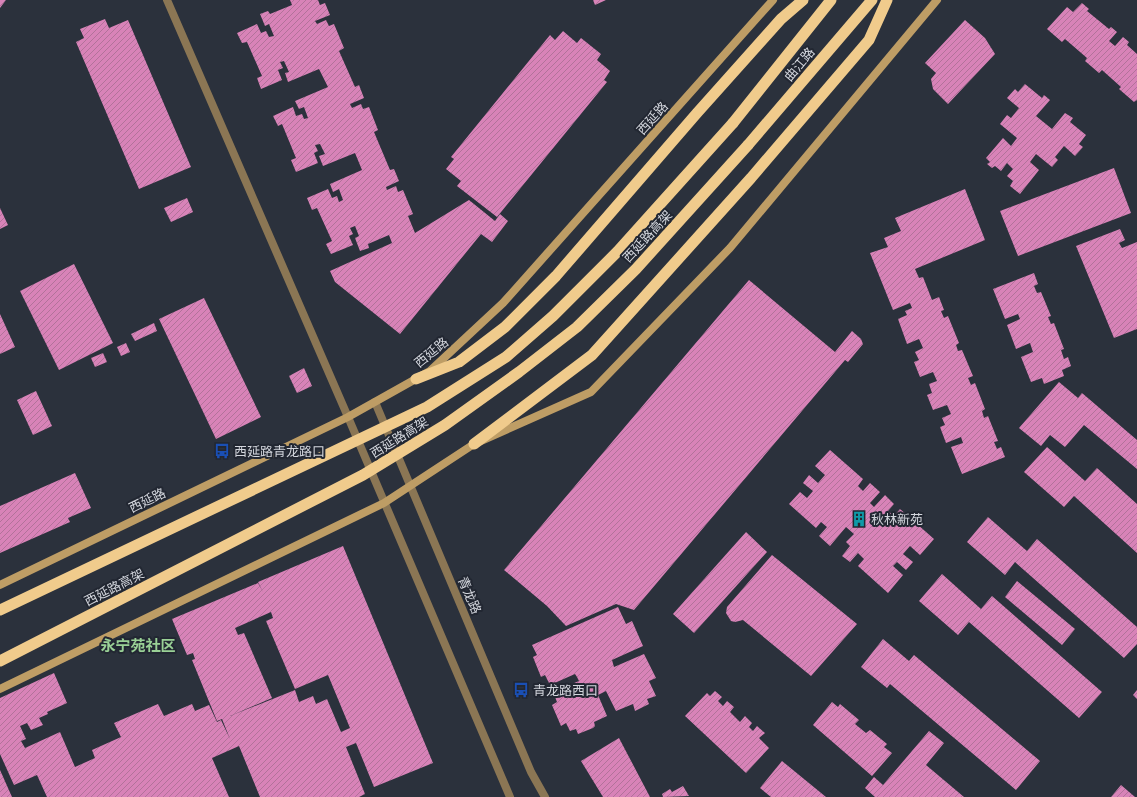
<svg xmlns="http://www.w3.org/2000/svg" width="1137" height="797" viewBox="0 0 1137 797" font-family="'Sofia Sans Condensed','Noto Sans SC',sans-serif">
  <style>
    .building { fill: url(#building-hatch); fill-rule: evenodd }
    .lines { fill: none; stroke-linecap: round; stroke-linejoin: round }
    .minor { stroke: #8b7654; stroke-width: 8 }
    .tertiary { stroke: #8b7654; stroke-width: 8 }
    .secondary { stroke: #be9d65; stroke-width: 8 }
    .trunk { stroke: #f0cb8c; stroke-width: 11 }
    .trunk-bridge { stroke: #f0cb8c; stroke-width: 11 }
    .labels { text-anchor: middle; stroke-width: 4; stroke-linejoin: round; paint-order: stroke }
    .street-label { font-size: 13px; fill: #d3d6dd; stroke: #222732 }
    .poi-label { font-size: 13px; fill: #d3d6dd; stroke: #222732; text-anchor: start }
    .quarter-label { font-size: 15px; font-weight: bold; fill: #9ad196; stroke: #222732 }
  </style>
  <defs>
    <pattern id="building-hatch" width="6" height="6" patternUnits="userSpaceOnUse"><rect width="6" height="6" fill="#d883b8"/><path d="M-1 1l2-2M0 6l6-6M5 7l2-2" fill="none" stroke="#b2729a"/></pattern>
  </defs>
  <rect width="100%" height="100%" fill="#2b313c"/>
  <g class="building">
    <polygon points="0,0 6,0 0,8"/>
    <polygon points="290,0 318,0 320,5 325,3 330,15 315,21 317,24 326,20 329,26 334,24 344,48 339,51 355,87 359,85 364,98 350,104 352,108 361,104 363,109 369,107 378,130 374,132 390,170 394,169 399,181 386,187 387,190 396,186 398,192 403,190 413,214 408,216 415,233 469,200 495,221 500,214 508,221 492,242 481,234 400,334 335,282 330,271 392,243 389,235 368,244 369,248 360,251 355,238 359,236 355,226 350,228 353,234 349,236 353,245 331,254 326,244 332,241 317,208 312,210 307,198 328,189 332,198 337,196 339,202 343,200 339,189 333,192 330,184 362,170 355,153 323,166 319,156 325,154 320,144 315,145 318,151 314,153 318,163 296,172 291,160 296,158 282,124 278,126 273,116 293,107 296,116 302,114 304,119 308,118 304,107 299,109 295,101 328,87 319,69 288,82 285,73 289,72 284,61 280,62 283,68 278,70 282,80 261,89 257,78 262,76 247,42 242,43 237,33 257,24 261,33 266,31 269,37 274,36 269,24 265,26 260,14 268,11 270,14 292,5"/>
    <polygon points="593,0 606,0 595,5"/>
    <polygon points="1082,3 1089,9 1087,11 1109,29 1111,27 1117,32 1109,41 1115,46 1123,37 1129,42 1127,45 1137,54 1137,100 1134,102 1119,89 1121,87 1102,70 1099,73 1085,61 1087,58 1065,39 1062,42 1047,29 1067,7 1073,12"/>
    <polygon points="105,19 109,28 128,20 191,167 139,189 76,42 84,38 80,29"/>
    <polygon points="965,20 985,38 995,54 948,104 933,89 931,79 936,73 925,63"/>
    <polygon points="563,31 577,43 581,38 601,54 597,60 610,71 604,80 607,82 497,217 457,186 461,181 446,169 454,159 451,157 550,35 555,40"/>
    <polygon points="1025,84 1042,98 1044,95 1050,100 1036,116 1052,129 1065,113 1073,118 1070,122 1086,135 1079,144 1083,147 1075,156 1064,146 1055,157 1058,160 1052,167 1036,154 1030,162 1039,170 1020,194 1010,186 1013,181 1007,176 1013,169 1007,163 1001,171 995,166 992,168 987,164 990,162 986,158 1003,138 1011,146 1017,138 1000,124 1007,115 1011,118 1019,108 1007,98 1015,89 1018,92"/>
    <polygon points="1114,168 1131,213 1018,256 1000,211"/>
    <polygon points="965,189 985,240 915,269 919,278 923,277 932,300 939,297 944,310 941,311 944,318 948,316 959,343 956,345 958,351 962,350 973,376 968,378 971,385 975,383 985,409 982,411 984,418 988,416 998,441 994,442 997,449 1001,447 1005,457 962,474 951,447 963,443 961,437 946,443 940,427 945,425 942,418 951,414 947,405 933,410 927,395 932,393 929,384 937,381 933,372 920,377 914,362 919,360 915,352 923,348 919,339 907,344 898,319 907,315 905,311 912,308 910,303 893,310 870,253 888,247 884,238 901,231 895,218"/>
    <polygon points="187,198 193,212 171,222 164,208"/>
    <polygon points="0,208 8,225 0,229"/>
    <polygon points="1120,229 1125,240 1119,243 1122,248 1137,242 1137,329 1114,338 1076,246"/>
    <polygon points="74,264 113,343 59,370 20,291"/>
    <polygon points="1034,273 1038,284 1034,286 1037,293 1041,292 1051,316 1048,317 1051,324 1054,323 1064,349 1061,350 1064,359 1068,357 1071,366 1062,370 1064,376 1044,384 1042,378 1031,382 1021,357 1033,352 1030,343 1016,349 1007,325 1020,319 1018,314 1005,319 993,289"/>
    <polygon points="749,280 835,352 852,331 861,339 863,344 848,362 845,360 634,610 616,604 566,626 547,606 504,570"/>
    <polygon points="204,298 261,417 216,439 159,319"/>
    <polygon points="0,314 15,347 0,354"/>
    <polygon points="154,323 157,331 135,341 131,334"/>
    <polygon points="126,343 130,352 121,356 117,347"/>
    <polygon points="103,353 107,362 95,367 91,358"/>
    <polygon points="304,368 312,386 297,393 289,376"/>
    <polygon points="1059,382 1078,398 1082,393 1137,440 1137,469 1084,425 1065,447 1050,435 1041,446 1019,428"/>
    <polygon points="36,391 52,426 33,435 17,400"/>
    <polygon points="1047,447 1085,481 1097,468 1137,504 1137,553 1074,496 1064,507 1024,472"/>
    <polygon points="830,450 863,479 858,486 863,491 870,483 880,492 870,503 874,507 885,495 894,504 888,511 894,516 900,509 934,539 920,555 910,546 903,554 913,562 906,570 897,562 893,566 903,575 888,593 858,566 864,559 858,553 850,562 842,556 850,546 846,542 854,534 846,527 830,546 819,536 827,527 821,522 816,528 789,504 800,492 807,498 813,491 803,483 809,475 818,483 825,475 815,466"/>
    <polygon points="75,473 91,508 68,518 70,522 0,553 0,506"/>
    <polygon points="988,517 1027,551 1037,539 1137,627 1137,644 1124,658 1015,562 1005,575 967,542"/>
    <polygon points="746,532 767,552 694,633 673,614"/>
    <path d="M343,546L433,763L374,787L356,743L346,747L365,794L359,797H260L239,746L212,758L229,797H47L37,775L14,785L0,754V698L54,673L67,703L47,712L48,714L39,718L43,725L31,730L27,723L20,726L26,739L21,741L25,748L60,732L75,767L95,758L92,750L121,737L114,723L158,704L164,716L192,704L195,711L209,705L217,722L221,720L230,739L222,719L217,721L192,660L195,659L193,653L187,655L172,619L258,583L263,592L258,582ZM271,612L273,618L266,621L295,689L328,675L350,728L341,732L327,699L316,704L313,696L299,702L295,690L230,716L272,698L244,633L238,635L235,628Z"/>
    <polygon points="772,555 857,624 811,676 743,620 735,622 731,621 726,613 727,607"/>
    <polygon points="942,574 981,609 992,596 1102,692 1079,718 969,622 958,635 919,601"/>
    <polygon points="1017,581 1075,629 1062,645 1005,597"/>
    <polygon points="618,607 626,624 632,621 643,646 612,660 614,667 644,654 656,678 649,681 656,696 647,699 649,704 635,711 633,704 616,711 606,691 598,695 607,716 594,722 595,726 593,728 578,734 576,729 570,731 566,723 561,726 552,705 557,702 553,692 579,681 577,677 575,674 550,685 545,675 541,677 533,657 537,655 532,645"/>
    <polygon points="883,639 909,661 914,655 1040,761 1016,790 890,684 887,688 861,667"/>
    <polygon points="1137,690 1137,699 1133,695"/>
    <polygon points="715,691 722,697 718,701 723,706 727,701 734,707 730,712 740,722 745,716 752,723 749,727 753,731 757,726 765,733 759,738 769,748 746,773 685,716 707,693 710,696"/>
    <polygon points="832,702 838,707 840,704 859,720 855,724 866,733 870,730 887,744 884,747 892,753 872,776 813,725"/>
    <polygon points="929,731 944,743 926,765 964,797 875,797 865,788 874,777 883,785"/>
    <polygon points="619,738 650,797 603,797 581,761"/>
    <polygon points="782,761 826,797 771,797 760,788"/>
    <polygon points="0,770 12,797 0,797"/>
    <polygon points="1121,785 1135,797 1111,797"/>
    <polygon points="683,786 689,796 663,797 662,794 670,789 672,792"/>
  </g>
  <g class="lines">
    <polyline class="minor" points="167,0 348,417"/>
    <g class="tertiary">
      <polyline points="375,402 531,772 545,797"/>
      <polyline points="348,417 510,797"/>
    </g>
    <g class="secondary">
      <polyline points="0,585 348,417 430,371 503,303 773,0"/>
      <polyline points="0,689 384,503 474,444 591,392 730,248 937,0"/>
    </g>
    <g class="trunk">
      <polyline points="733,123 831,0"/>
      <polyline points="748,145 872,0"/>
      <polyline points="416,379 459,362 505,327 556,276 697,113 781,19 803,0"/>
      <polyline points="474,444 592,355 751,178 869,40 887,0"/>
    </g>
    <g class="trunk-bridge">
      <polyline points="0,610 427,407 506,357 553,316 618,251 733,123"/>
      <polyline points="0,661 363,475 445,425 519,372 577,327 636,269 748,145"/>
    </g>
  </g>
  <defs>
    <symbol id="bus-bare" viewBox="-9 -9 18 18"><path d="M-5-6H5V4H4V6H2V4H-2V6H-4V4H-5ZM-3.5-4V0h7V-4ZM-3.5 1.2v1.5H-2V1.2ZM2 1.2v1.5H3.5V1.2Z" fill="#1a4fb4" stroke="#222732" stroke-width="2.5" paint-order="stroke"/></symbol>
    <symbol id="building-bare" viewBox="-9 -9 18 18"><path d="M-4-6H4V6H1V3H-1V6H-4ZM-2.5-4.3h1.7v1.8h-1.7ZM.8-4.3h1.7v1.8H.8ZM-2.5-1h1.7V.8h-1.7ZM.8-1h1.7V.8H.8Z" fill="#0f9aa8" stroke="#222732" stroke-width="2.5" paint-order="stroke"/></symbol>
  </defs>
  <g fill-rule="evenodd">
    <use href="#bus-bare" x="211" y="440" width="22" height="22"/>
    <use href="#building-bare" x="848" y="508" width="22" height="22"/>
    <use href="#bus-bare" x="510" y="679" width="22" height="22"/>
  </g>
  <g class="labels">
    <g class="street-label">
      <text transform="translate(799 64) rotate(-50)" y="5">曲江路</text>
      <text transform="translate(652 118) rotate(-48)" y="5">西延路</text>
      <text transform="translate(647 236) rotate(-47)" y="5">西延路高架</text>
      <text transform="translate(431 352) rotate(-39)" y="5">西延路</text>
      <text transform="translate(399 437) rotate(-32)" y="5">西延路高架</text>
      <text transform="translate(147 500) rotate(-26)" y="5">西延路</text>
      <text transform="translate(114 587) rotate(-27)" y="5">西延路高架</text>
      <text transform="translate(470 595) rotate(67)" y="5">青龙路</text>
    </g>
    <g class="poi-label">
      <text x="234" y="456">西延路青龙路口</text>
      <text x="871" y="524">秋林新苑</text>
      <text x="533" y="695">青龙路西口</text>
    </g>
    <g class="quarter-label">
      <text x="138" y="651">永宁苑社区</text>
    </g>
  </g>
</svg>
